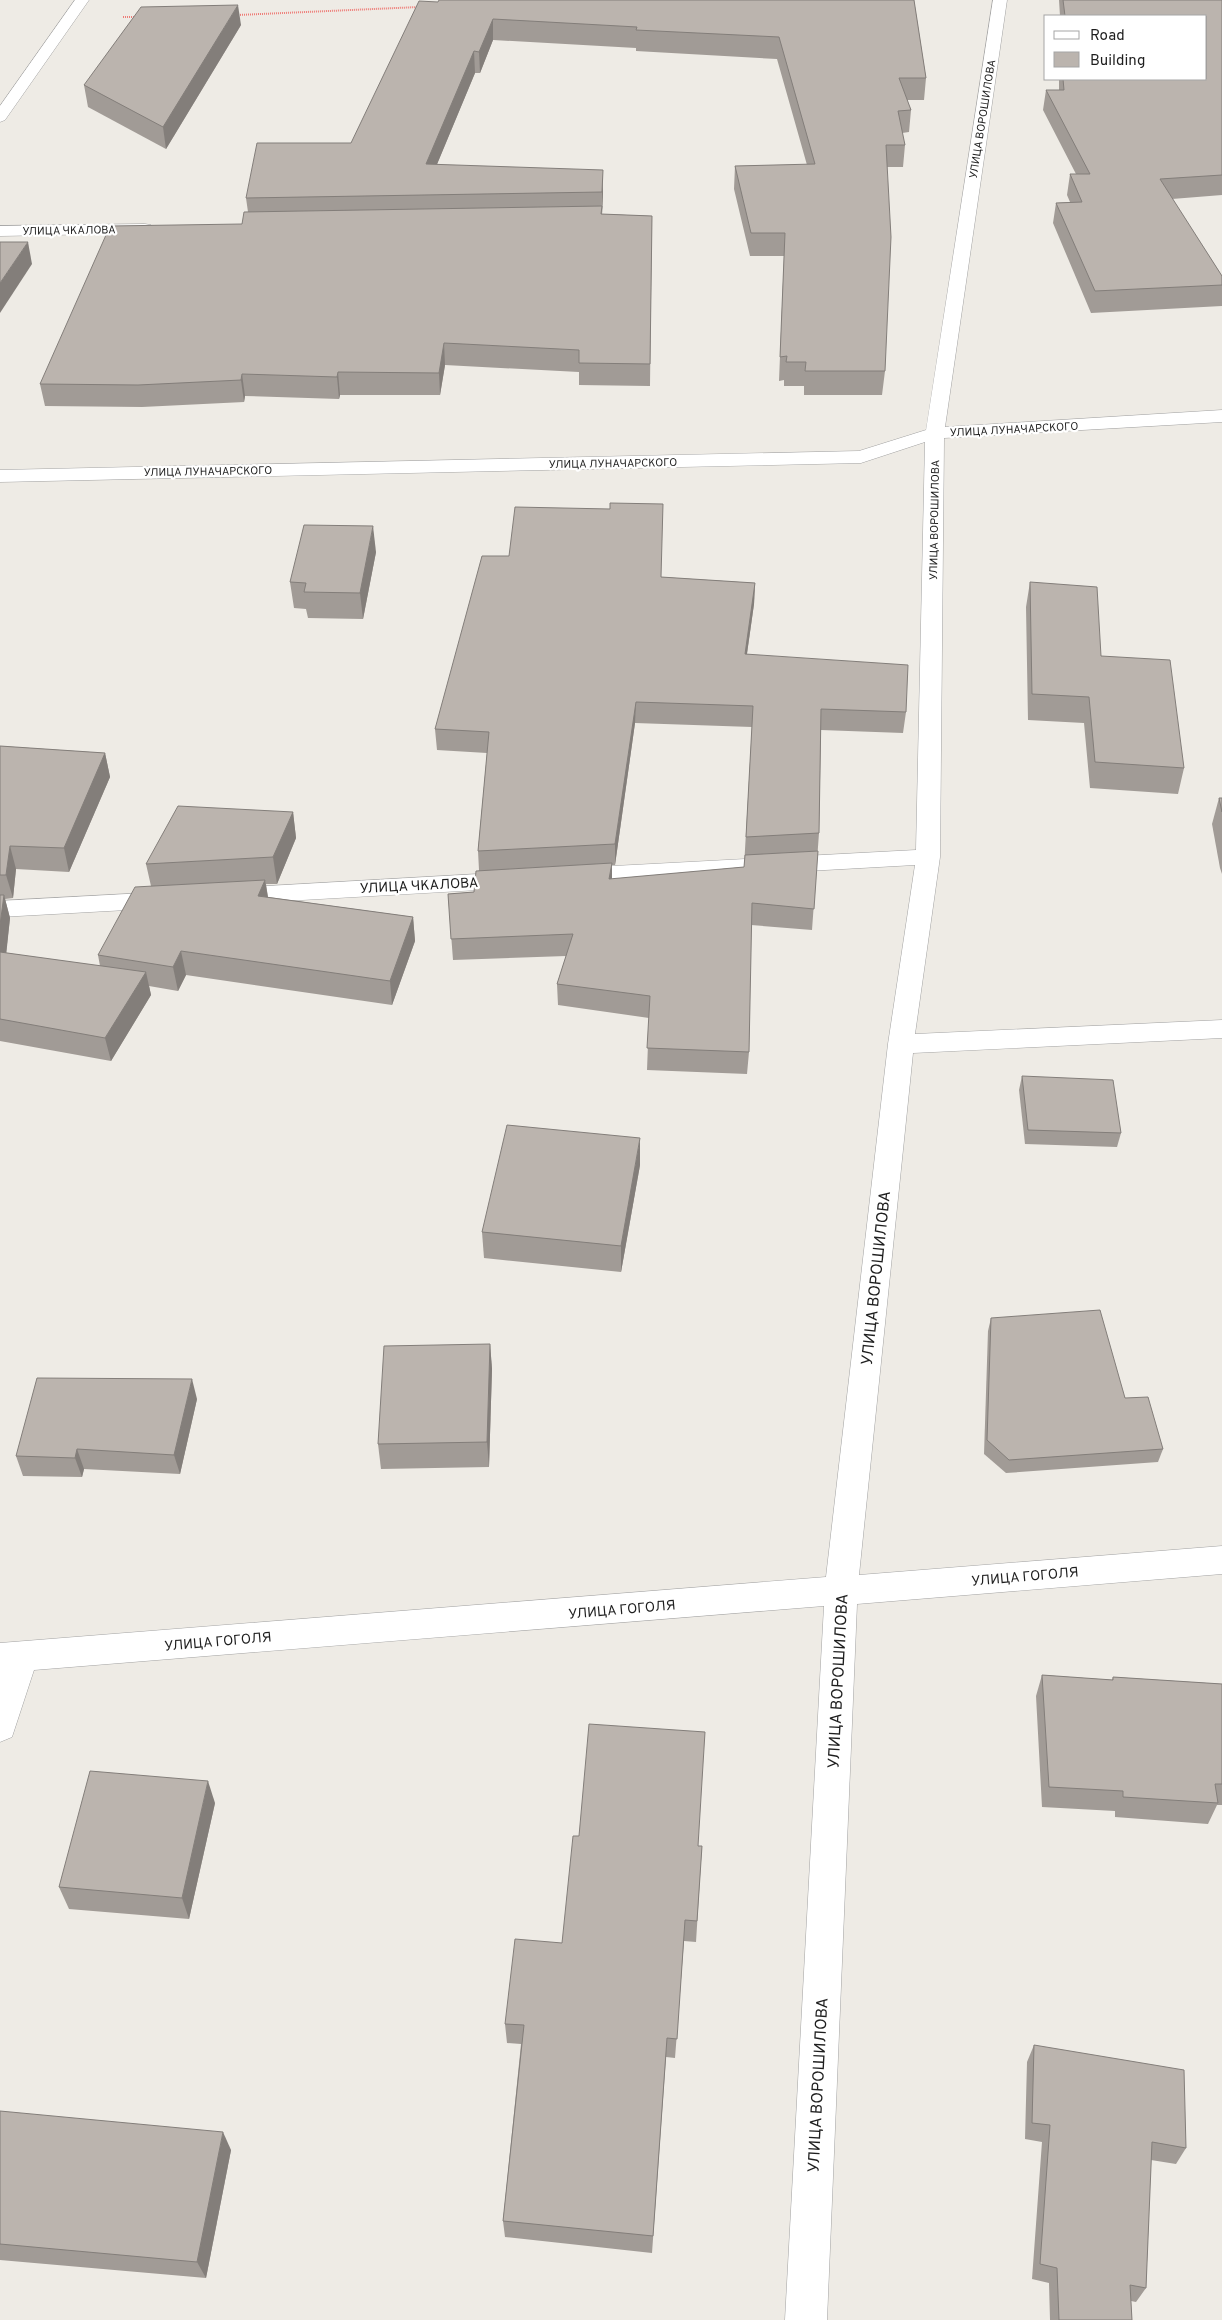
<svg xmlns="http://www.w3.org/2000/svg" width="1222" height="2320" viewBox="0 0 1222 2320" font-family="Overpass,sans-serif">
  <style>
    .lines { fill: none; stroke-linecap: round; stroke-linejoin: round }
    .minor-casing { stroke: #a2a2a2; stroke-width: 1 }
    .path { stroke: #ee7c77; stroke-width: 2; stroke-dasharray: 1 1; stroke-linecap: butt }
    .minor { fill: #fff; fill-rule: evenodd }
    .wall { fill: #a19b96; fill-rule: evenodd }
    .shaded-wall { fill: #837e7a }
    .building { fill: #bbb4ae; stroke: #837e7a }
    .labels { text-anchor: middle; stroke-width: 4.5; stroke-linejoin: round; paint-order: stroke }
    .far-street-label { font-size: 11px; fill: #1e1e1e; stroke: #fff }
    .street-label { font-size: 14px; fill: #1e1e1e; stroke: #fff }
    .near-street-label { font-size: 16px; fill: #1e1e1e; stroke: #fff }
  </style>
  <rect width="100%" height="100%" fill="#eeebe5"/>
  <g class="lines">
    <defs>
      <g id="minor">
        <polygon points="75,0 89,0 5,120 0,122 0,106"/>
        <polygon points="993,0 1007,0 945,427 1222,410 1222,422 944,438 940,857 915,1034 1222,1020 1222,1038 913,1053 859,1575 1222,1546 1222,1574 857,1604 827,2320 785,2320 824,1606 34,1670 12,1737 0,1742 0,1643 826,1577 888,1044 915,865 576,884 567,882 564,876 567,870 576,868 916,850 925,442 861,463 0,482 0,470 859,451 926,430"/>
        <polygon points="145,224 151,225 153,229 151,233 0,236 0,226"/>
        <polygon points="513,872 522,874 525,880 522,886 513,888 231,904 222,902 219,896 222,890 231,888"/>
        <polygon points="163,892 172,894 175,900 172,906 163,908 0,917 0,901"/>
      </g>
    </defs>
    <use href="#minor" class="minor-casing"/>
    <g class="path">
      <polyline points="238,15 419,7"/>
      <polyline points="123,17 136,17"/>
    </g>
    <use href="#minor" class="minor"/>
  </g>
  <g class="wall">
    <polygon points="914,0 926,78 924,100 907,100 911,110 909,132 902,133 905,145 903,167 887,167 885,371 882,395 804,395 804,386 784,386 784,380 779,381 784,256 750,256 734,189 735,166 807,165 777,59 636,51 636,48 493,40 480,73 475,73 437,164 603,192 602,214 652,216 650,386 579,385 579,372 445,365 440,395 340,395 339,399 245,396 244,402 142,407 45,406 40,384 242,224 248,212 246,198 351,143 438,2"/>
    <polygon points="1059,0 1222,0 1222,195 1172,199 1222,276 1222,306 1091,313 1053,223 1056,203 1070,202 1067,195 1070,174 1076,174 1043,110 1046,90 1059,90 1059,79 1206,79 1206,16 1060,16"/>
    <polygon points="241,25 166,149 88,107 84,85"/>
    <polygon points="376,552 363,619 308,618 306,609 294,608 290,582"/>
    <path d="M509,556L661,577L755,583L754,604L747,654L906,712L903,733L821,730L819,833L812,930L751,925L749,1052L747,1074L647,1070L649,1018L558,1005L557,984L566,956L453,960L448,894L474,892L479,870L478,851L487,753L437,750L435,729ZM635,723L752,727L744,867L612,879V865H615Z"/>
    <polygon points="1030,582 1101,656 1184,768 1178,794 1090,788 1084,723 1028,720 1026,607"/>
    <polygon points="0,746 105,753 110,777 69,872 16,869 13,898 5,899 10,918 6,953 100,966 98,955 151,886 146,864 293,812 296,838 277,884 266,884 268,897 413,917 415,941 392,1005 186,975 178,991 149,986 151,995 111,1061 0,1041"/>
    <polygon points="1219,798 1222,798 1222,874 1220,868 1212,824"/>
    <polygon points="1022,1076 1121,1133 1117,1147 1025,1144 1019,1090"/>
    <polygon points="640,1165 621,1272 484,1258 482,1232"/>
    <polygon points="991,1318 1125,1398 1163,1449 1158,1462 1006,1473 984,1454 988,1331"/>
    <polygon points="490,1344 492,1369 489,1467 381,1469 378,1444"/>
    <polygon points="197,1399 180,1474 84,1469 82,1477 23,1476 16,1456"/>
    <polygon points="1042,1675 1112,1680 1113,1677 1222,1684 1222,1805 1217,1805 1208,1824 1115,1817 1115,1811 1042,1807 1036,1696"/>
    <polygon points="215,1803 189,1919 69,1909 59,1887"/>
    <polygon points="698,1846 702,1846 696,1942 684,1941 675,2058 666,2057 652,2253 505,2237 503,2221 521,2044 507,2043 505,2024 562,1943"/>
    <polygon points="1034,2045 1186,2148 1176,2164 1151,2160 1146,2288 1136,2302 1131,2301 1132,2320 1050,2320 1049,2283 1032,2279 1042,2142 1025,2139 1027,2062"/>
    <polygon points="0,2111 231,2150 206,2278 0,2260"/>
  </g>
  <g class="shaded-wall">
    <polygon points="238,5 241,25 166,149 163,127"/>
    <polygon points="493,19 493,40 480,73 479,52"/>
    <polygon points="474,51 475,73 428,186 426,164"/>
    <polygon points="603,170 603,192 602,215 602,192"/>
    <polygon points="28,242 32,264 0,313 0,283"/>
    <polygon points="444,343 445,365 440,395 439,373"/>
    <polygon points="338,372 340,395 339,399 337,377"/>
    <polygon points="242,374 245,396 244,402 241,380"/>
    <polygon points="373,526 376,552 363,619 360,593"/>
    <polygon points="755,583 754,604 744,674 745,654"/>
    <polygon points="636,702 635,723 615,865 615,844"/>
    <polygon points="105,753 110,777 69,872 64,848"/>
    <polygon points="293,812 296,838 277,884 273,857"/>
    <polygon points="10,846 16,869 13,898 6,875"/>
    <polygon points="612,863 612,884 609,879"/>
    <polygon points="265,880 269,904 258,896"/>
    <polygon points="4,895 10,918 4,975 0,963 0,925"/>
    <polygon points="413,917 415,941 392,1005 390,981"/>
    <polygon points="181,951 186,975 178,991 173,967"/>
    <polygon points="146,972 151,995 111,1061 105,1038"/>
    <polygon points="640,1138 640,1165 621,1272 621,1246"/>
    <polygon points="490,1344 492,1369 489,1467 487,1442"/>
    <polygon points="192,1379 197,1399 180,1474 174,1455"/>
    <polygon points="77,1449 84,1469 82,1477 75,1458"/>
    <polygon points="208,1781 215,1803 189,1919 182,1898"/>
    <polygon points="223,2132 231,2150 206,2278 197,2262"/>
  </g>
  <g class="building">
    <polygon points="439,0 914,0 926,78 899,78 911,110 898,111 905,145 886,145 891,237 885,371 805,371 806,362 786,362 787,356 780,357 785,233 751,233 735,166 815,164 779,37 636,30 637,27 493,19 479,52 474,51 426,164 603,170 602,192 246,198 257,143 351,143 419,1 438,2"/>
    <polygon points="1063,0 1222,0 1222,175 1160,179 1222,276 1222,285 1095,291 1056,203 1082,202 1070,174 1090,174 1046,90 1064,90 1063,79 1206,79 1206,16 1065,16"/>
    <polygon points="238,5 163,127 84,85 141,7"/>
    <polygon points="602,206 601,214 652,216 650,364 579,363 579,350 444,343 439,373 338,372 337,377 242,374 241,380 138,385 40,384 110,226 242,224 244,212"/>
    <polygon points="0,242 28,242 0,283"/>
    <polygon points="610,503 663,504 661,577 755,583 745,654 908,665 906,712 821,709 819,833 746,837 753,706 636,702 615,844 478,851 489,732 435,729 482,556 509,556 515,507 610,509"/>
    <polygon points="304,525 373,526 360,593 304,592 306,583 290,582"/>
    <polygon points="1030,582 1097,587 1101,656 1170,660 1184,768 1095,762 1089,697 1032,694"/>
    <polygon points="0,746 105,753 64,848 10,846 6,875 0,875"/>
    <polygon points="1219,798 1222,798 1222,812"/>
    <polygon points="178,806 293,812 273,857 146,864"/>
    <polygon points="818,851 814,909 752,903 749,1052 647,1048 650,996 557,984 573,934 451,939 448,894 474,892 476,871 612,863 609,879 744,867 745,855"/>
    <polygon points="265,880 258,896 413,917 390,981 181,951 173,967 98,955 135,887"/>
    <polygon points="0,895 4,895 0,925"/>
    <polygon points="0,952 146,972 105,1038 0,1019"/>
    <polygon points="1022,1076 1113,1080 1121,1133 1028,1130"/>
    <polygon points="507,1125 640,1138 621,1246 482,1232"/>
    <polygon points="1100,1310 1125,1398 1148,1397 1163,1449 1009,1460 987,1440 991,1318"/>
    <polygon points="490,1344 487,1442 378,1444 384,1346"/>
    <polygon points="37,1378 192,1379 174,1455 77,1449 75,1458 16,1456"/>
    <polygon points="1042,1675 1113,1680 1113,1677 1222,1684 1222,1784 1215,1784 1218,1803 1123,1797 1123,1791 1049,1787"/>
    <polygon points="589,1724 705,1732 698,1846 702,1846 697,1921 685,1920 677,2039 667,2038 653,2236 503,2221 524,2025 505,2024 515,1939 562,1943 573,1836 579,1836"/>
    <polygon points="90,1771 208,1781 182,1898 59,1887"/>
    <polygon points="1034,2045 1184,2070 1186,2148 1152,2142 1146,2288 1130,2285 1132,2320 1059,2320 1057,2268 1040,2264 1050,2125 1032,2123"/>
    <polygon points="0,2111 223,2132 197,2262 0,2244"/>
  </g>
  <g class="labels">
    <g class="far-street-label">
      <text transform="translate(982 119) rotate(-81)" y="4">УЛИЦА ВОРОШИЛОВА</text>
      <text transform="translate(69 230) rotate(-1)" y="4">УЛИЦА ЧКАЛОВА</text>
      <text transform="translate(1014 429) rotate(-3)" y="4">УЛИЦА ЛУНАЧАРСКОГО</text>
      <text transform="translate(613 463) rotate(-1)" y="4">УЛИЦА ЛУНАЧАРСКОГО</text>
      <text transform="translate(208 471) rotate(-1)" y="4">УЛИЦА ЛУНАЧАРСКОГО</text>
      <text transform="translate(934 520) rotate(-89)" y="4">УЛИЦА ВОРОШИЛОВА</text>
    </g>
    <g class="street-label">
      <text transform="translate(419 885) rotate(-3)" y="5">УЛИЦА ЧКАЛОВА</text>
      <text transform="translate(1025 1576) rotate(-5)" y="5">УЛИЦА ГОГОЛЯ</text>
      <text transform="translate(622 1609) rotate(-5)" y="5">УЛИЦА ГОГОЛЯ</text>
      <text transform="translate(218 1641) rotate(-5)" y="5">УЛИЦА ГОГОЛЯ</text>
    </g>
    <g class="near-street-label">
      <text transform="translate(875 1278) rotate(-84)" y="6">УЛИЦА ВОРОШИЛОВА</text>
      <text transform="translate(837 1681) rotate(-87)" y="6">УЛИЦА ВОРОШИЛОВА</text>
      <text transform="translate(817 2085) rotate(-87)" y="6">УЛИЦА ВОРОШИЛОВА</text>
    </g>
  </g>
  <rect x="1044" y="15" width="162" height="65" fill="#ffffff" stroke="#a5a5a5"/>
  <rect x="1054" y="31" width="25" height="8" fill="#ffffff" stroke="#a5a5a5"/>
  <text x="1090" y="40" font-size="15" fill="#1e1e1e">Road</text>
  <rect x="1054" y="52" width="25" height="15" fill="#bbb4ae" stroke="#a5a5a5"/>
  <text x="1090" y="65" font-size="15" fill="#1e1e1e">Building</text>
</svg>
